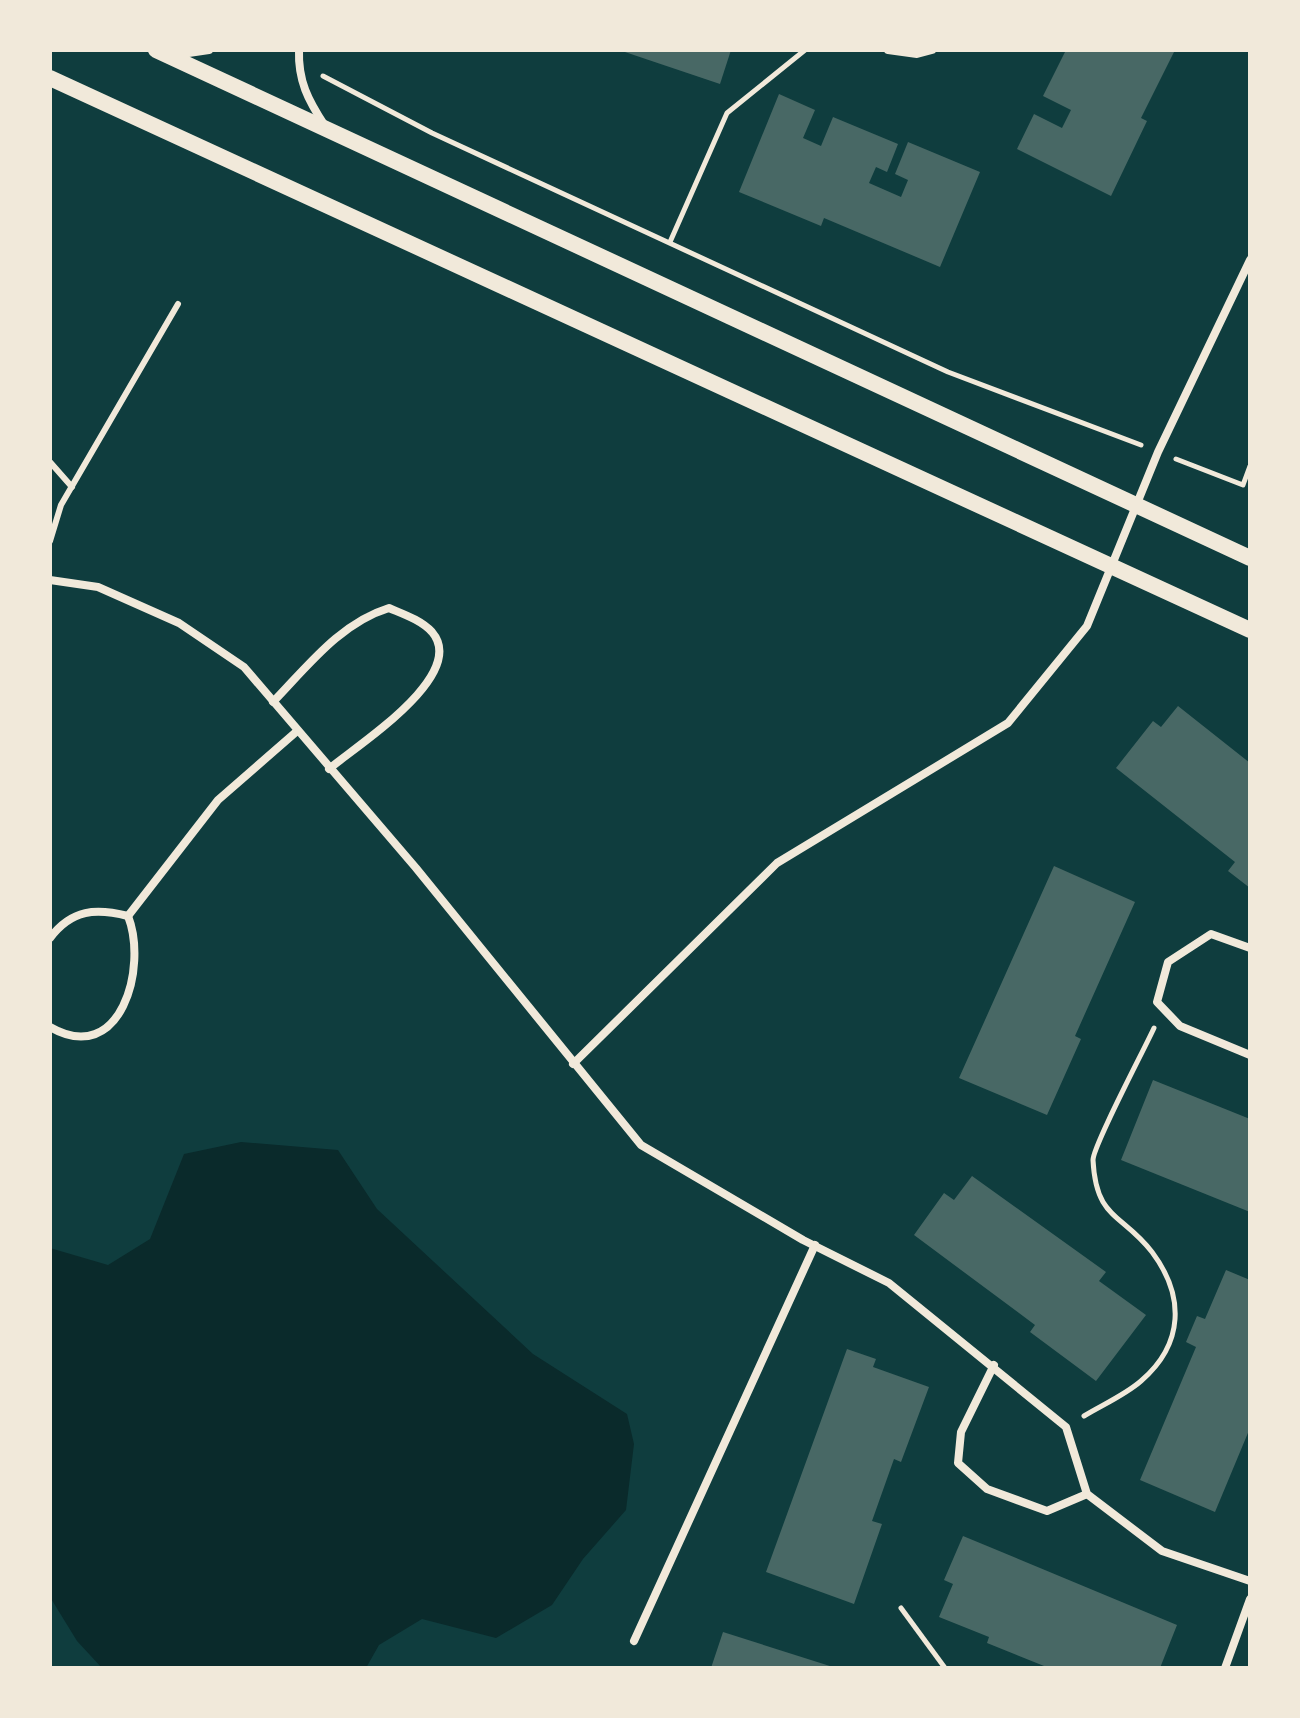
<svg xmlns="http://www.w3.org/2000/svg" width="1300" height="1718" viewBox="0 0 1300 1718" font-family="'DejaVu Sans',sans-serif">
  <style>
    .water { fill: #0a2a2b }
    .building { fill: #486865 }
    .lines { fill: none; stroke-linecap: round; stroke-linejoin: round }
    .path { stroke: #f1e9da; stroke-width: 5 }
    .service { stroke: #f1e9da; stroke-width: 6 }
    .minor { stroke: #f1e9da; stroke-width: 8 }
    .secondary { stroke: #f1e9da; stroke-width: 16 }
  </style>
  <rect width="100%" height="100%" fill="#0f3d3e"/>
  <polygon class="water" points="241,1142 338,1150 377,1209 533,1354 627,1414 634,1444 626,1510 583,1559 552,1605 496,1638 422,1619 379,1645 366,1668 102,1668 77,1641 50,1597 50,1248 108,1265 150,1239 184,1154"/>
  <g class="building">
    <polygon points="619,50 731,50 720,84"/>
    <polygon points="1066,50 1175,50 1141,118 1147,121 1111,196 1017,149 1034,114 1062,128 1071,110 1043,96"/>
    <polygon points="779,94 815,110 803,138 821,146 833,117 898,144 887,172 876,167 869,183 901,197 908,180 895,174 908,142 980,172 940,267 824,218 821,226 739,192"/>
    <polygon points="1178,706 1250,763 1250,888 1228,871 1235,862 1116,768 1153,721 1161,727"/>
    <polygon points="1054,866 1135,902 1075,1036 1081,1039 1047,1115 959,1078"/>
    <polygon points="1153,1080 1250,1119 1250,1212 1121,1160"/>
    <polygon points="972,1176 1106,1272 1099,1281 1146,1315 1096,1381 1030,1332 1035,1325 914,1235 944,1193 954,1200"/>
    <polygon points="1226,1270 1250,1280 1250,1428 1215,1512 1140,1480 1196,1347 1186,1342 1197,1316 1205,1319"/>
    <polygon points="847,1349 876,1359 873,1367 929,1387 901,1462 894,1459 872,1521 882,1524 854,1604 766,1572"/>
    <polygon points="963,1536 1177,1625 1160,1668 1049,1668 987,1643 989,1637 939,1617 953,1584 944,1580"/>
    <polygon points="723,1632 833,1667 833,1668 711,1668"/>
  </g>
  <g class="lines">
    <g class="path">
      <polyline points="323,76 432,133 948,372 1141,445"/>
      <polyline points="670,242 727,113 805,50"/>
      <polyline points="1176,459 1243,485 1250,466"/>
      <path d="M1084,1416C1102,1405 1125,1395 1141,1381C1184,1344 1185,1296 1152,1252C1122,1213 1096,1220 1093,1160C1093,1146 1145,1048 1154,1028"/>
      <polyline points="901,1608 945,1668"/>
    </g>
    <g class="service">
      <polyline points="50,462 72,487"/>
      <polyline points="50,541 61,505 178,304"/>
    </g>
    <g class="minor">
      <path d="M299,50C298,81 308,100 325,126"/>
      <polyline points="888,50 917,54 932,50"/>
      <polyline points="175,55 209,50"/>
      <polyline points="50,580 98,587 179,623 244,667 416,868 641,1145 803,1240 889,1283 1066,1427 1087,1494 1162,1551 1250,1581"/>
      <path d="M273,702C307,667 340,623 389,608C403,614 421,620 432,632C469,675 356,746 329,769"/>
      <polyline points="128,916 218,800 296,732"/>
      <path d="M50,938C72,909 96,908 128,916"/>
      <polyline points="1250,948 1211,934 1168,962 1157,1002 1180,1026 1250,1055"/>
      <path d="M50,1027C121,1068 148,967 128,916"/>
      <polyline points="573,1064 777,863 1008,723 1087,626 1158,452 1250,260"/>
      <polyline points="994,1365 961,1432 958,1463 987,1489 1047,1511 1087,1494"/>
      <polyline points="634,1641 815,1245"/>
      <polyline points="1225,1668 1250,1599"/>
    </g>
    <g class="secondary">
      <polyline points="156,50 1250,558"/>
      <polyline points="50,78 1250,630"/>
    </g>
  </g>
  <rect width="1300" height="1718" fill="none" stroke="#f1e9da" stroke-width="104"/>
</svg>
